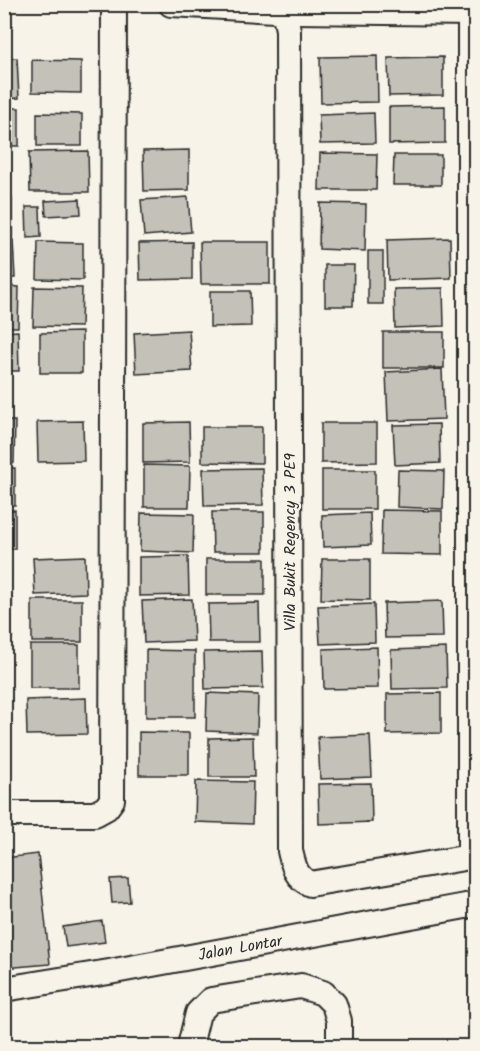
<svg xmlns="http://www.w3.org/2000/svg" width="480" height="1051" viewBox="0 0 480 1051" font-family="Kalam,sans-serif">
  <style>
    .building { fill: #c4c1b9; stroke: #2b2b2b; stroke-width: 1.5 }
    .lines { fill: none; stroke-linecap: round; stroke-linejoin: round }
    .street-casing { stroke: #2b2b2b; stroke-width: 28 }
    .street { stroke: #f7f3e8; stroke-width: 24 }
    .labels { text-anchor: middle; stroke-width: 4.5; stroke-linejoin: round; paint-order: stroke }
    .street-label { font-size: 16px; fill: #2b2b2b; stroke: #f7f3e8 }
  </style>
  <rect width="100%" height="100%" fill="#f7f3e8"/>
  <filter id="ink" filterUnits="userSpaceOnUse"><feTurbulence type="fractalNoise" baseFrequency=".0167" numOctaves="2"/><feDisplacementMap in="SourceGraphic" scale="12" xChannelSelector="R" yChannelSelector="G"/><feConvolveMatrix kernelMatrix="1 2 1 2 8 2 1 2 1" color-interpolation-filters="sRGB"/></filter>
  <g filter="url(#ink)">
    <g class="building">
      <polygon points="377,56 378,102 321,103 320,57"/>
      <polygon points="443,57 443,95 389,96 388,58"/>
      <polygon points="17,58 19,98 4,99 4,59"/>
      <polygon points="32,60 81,61 81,93 32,92"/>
      <polygon points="445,106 445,143 389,144 389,107"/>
      <rect x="4" y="108" width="15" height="38"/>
      <polygon points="37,113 82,114 82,146 37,146"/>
      <polygon points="374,113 375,143 320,144 319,115"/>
      <polygon points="189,150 189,190 144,191 143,151"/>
      <polygon points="88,151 89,192 30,192 29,152"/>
      <polygon points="320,153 377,154 376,190 319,190"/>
      <rect x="4" y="155" width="6" height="34"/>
      <polygon points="394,155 441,155 441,185 393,185"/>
      <polygon points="188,197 191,232 144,236 141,200"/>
      <rect x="4" y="198" width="8" height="39"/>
      <polygon points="80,199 81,214 46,216 45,201"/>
      <polygon points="320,203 366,204 365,251 319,249"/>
      <polygon points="26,207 40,207 41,237 27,238"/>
      <polygon points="450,238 451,278 388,280 387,240"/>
      <polygon points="4,240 13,240 15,278 4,278"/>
      <polygon points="38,242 83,243 83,280 37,279"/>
      <polygon points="192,242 192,279 140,280 139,243"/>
      <polygon points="200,242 270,242 270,284 201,284"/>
      <rect x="368" y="251" width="15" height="53"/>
      <polygon points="325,265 354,265 353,306 325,306"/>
      <polygon points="4,286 19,287 18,327 4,327"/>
      <polygon points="34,287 82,288 81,327 33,326"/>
      <polygon points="443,288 444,326 395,328 394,289"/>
      <polygon points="210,291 250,291 251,326 210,327"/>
      <polygon points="189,330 192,371 136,374 134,333"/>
      <polygon points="18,331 19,371 4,371 4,332"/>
      <polygon points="82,332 82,373 40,373 40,333"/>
      <rect x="383" y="332" width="61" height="36"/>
      <polygon points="442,369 444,419 388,421 386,372"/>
      <polygon points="4,421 15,421 14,463 4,462"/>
      <polygon points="83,421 84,461 38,462 37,422"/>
      <polygon points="189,422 190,462 143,463 143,423"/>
      <polygon points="321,423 377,423 377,462 321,463"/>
      <polygon points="439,424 440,463 395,465 393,425"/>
      <polygon points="202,427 262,427 262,463 202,462"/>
      <polygon points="144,465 190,466 189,507 144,507"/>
      <rect x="4" y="468" width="11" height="37"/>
      <polygon points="262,468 263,505 204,506 203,469"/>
      <rect x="322" y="470" width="53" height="39"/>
      <polygon points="398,470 444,471 443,509 397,507"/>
      <rect x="4" y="510" width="11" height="39"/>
      <polygon points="382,510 442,511 442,555 381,554"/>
      <polygon points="212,512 264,512 264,552 213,552"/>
      <polygon points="141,513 194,514 193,553 140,551"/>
      <polygon points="370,513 371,545 323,547 322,515"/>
      <polygon points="4,553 9,553 10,594 4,594"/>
      <polygon points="85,556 86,593 35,595 33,558"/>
      <polygon points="188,556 189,595 139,596 139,557"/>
      <rect x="206" y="559" width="59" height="36"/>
      <polygon points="322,559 370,559 370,600 321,599"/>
      <rect x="4" y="599" width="8" height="39"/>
      <polygon points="192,599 194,641 144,643 142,601"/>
      <rect x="32" y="600" width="50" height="42"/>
      <polygon points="442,601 443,637 385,638 384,603"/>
      <polygon points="259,603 260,642 209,642 208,604"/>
      <polygon points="374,604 375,642 320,644 318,606"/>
      <rect x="30" y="645" width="49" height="43"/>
      <polygon points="377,647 378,688 324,689 323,649"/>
      <polygon points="446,648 447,688 392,689 391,650"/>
      <polygon points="146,650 195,651 195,717 146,717"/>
      <polygon points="262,651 263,688 205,689 204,652"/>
      <polygon points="207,693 258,695 257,733 206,731"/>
      <polygon points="441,693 441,733 387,734 387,694"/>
      <polygon points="86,698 87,734 27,735 26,700"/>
      <polygon points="139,732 189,733 189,775 139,775"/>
      <polygon points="370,735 372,777 320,779 318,737"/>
      <polygon points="253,737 254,777 209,777 209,738"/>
      <polygon points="196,781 253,782 252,824 195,822"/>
      <polygon points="371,783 372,822 319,824 318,784"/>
      <polygon points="38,854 50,964 4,968 4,858"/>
      <polygon points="128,878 130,902 112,903 110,879"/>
      <polygon points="102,921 105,942 66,947 63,927"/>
    </g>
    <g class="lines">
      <defs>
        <g id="street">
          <polyline points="171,4 293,11 476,13"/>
          <path d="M283,4L288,30L290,851C294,867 295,876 310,884L476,856"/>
          <polyline points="470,13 470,857"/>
          <polyline points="4,814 95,814 106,808 112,800 114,4"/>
          <polyline points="4,989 109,972 476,904"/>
          <polyline points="190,1046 198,1013 211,1000 301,986 323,993 334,1004 339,1021 339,1046"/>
        </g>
      </defs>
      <use href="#street" class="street-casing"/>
      <use href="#street" class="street"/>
    </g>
  </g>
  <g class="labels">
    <g class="street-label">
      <text transform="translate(289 542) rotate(-90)" y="6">Villa Bukit Regency 3 PE9</text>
      <text transform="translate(240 947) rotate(-10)" y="6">Jalan Lontar</text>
    </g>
  </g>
  <rect width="480" height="1051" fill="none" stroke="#f7f3e8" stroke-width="24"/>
  <rect x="12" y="12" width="456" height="1027" fill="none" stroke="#2b2b2b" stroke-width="2" filter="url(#ink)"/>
</svg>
